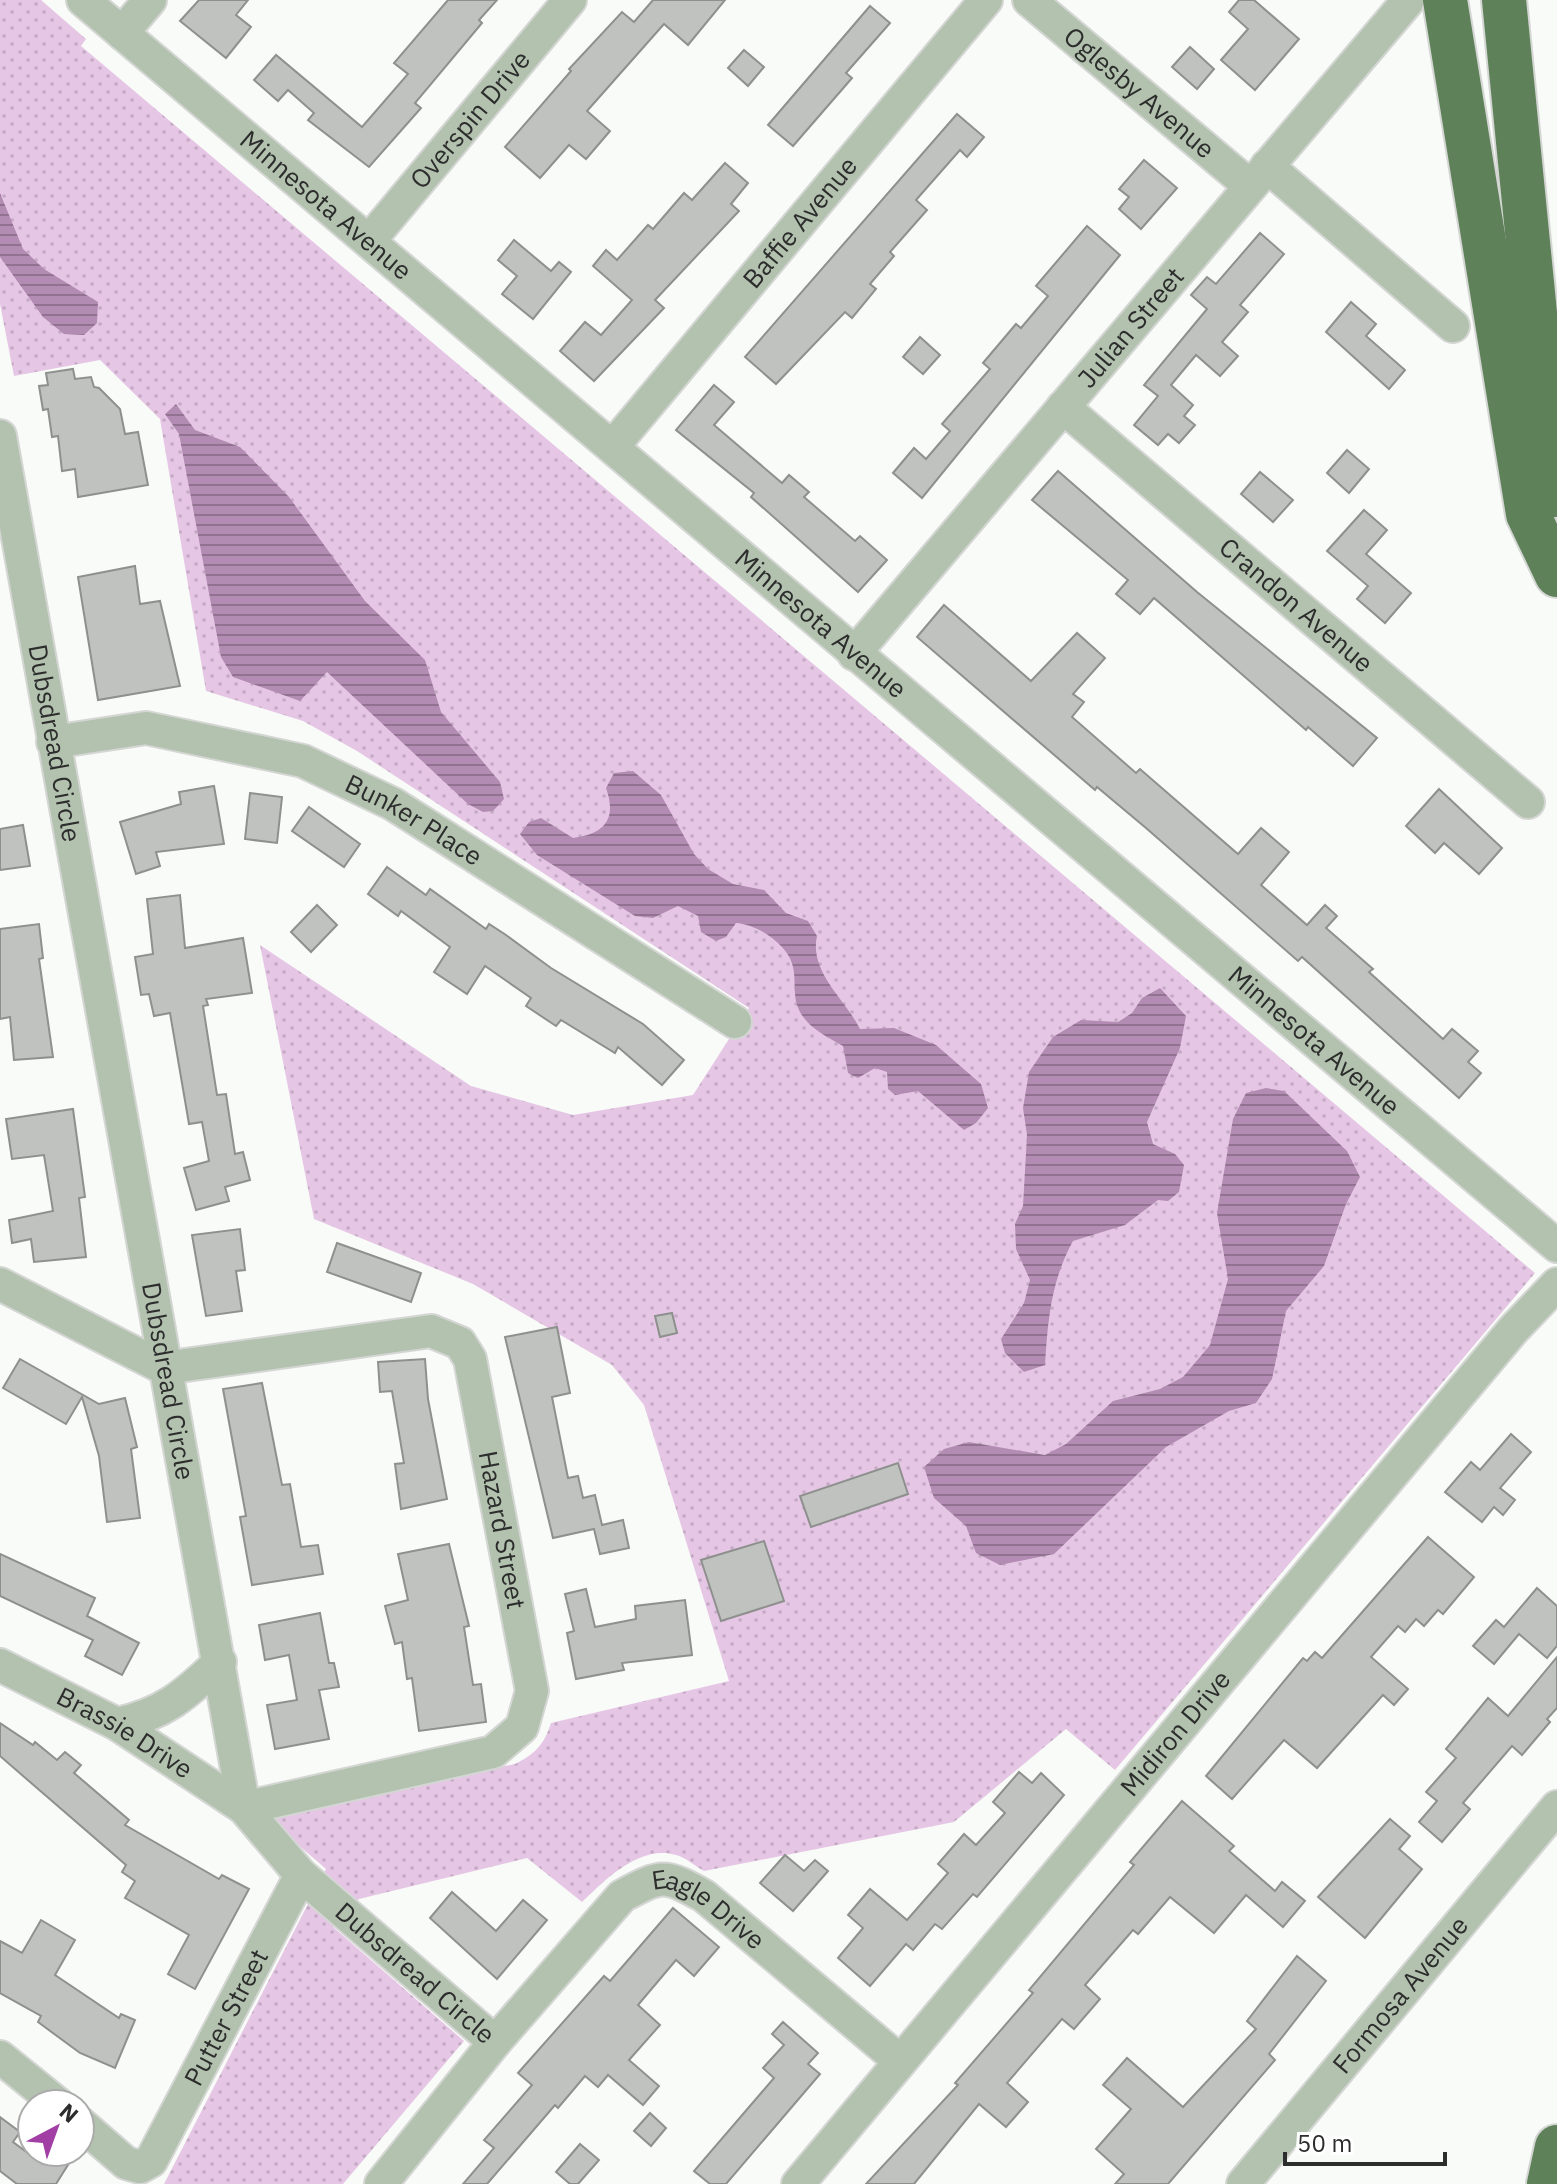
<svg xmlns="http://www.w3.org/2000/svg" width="1557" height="2184" viewBox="0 0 1557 2184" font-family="'IBM Plex Sans',sans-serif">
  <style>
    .grass { fill: url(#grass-dots) }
    .water { fill: url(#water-rules) }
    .building { fill: #c0c2c0; stroke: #8e908e; stroke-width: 2 }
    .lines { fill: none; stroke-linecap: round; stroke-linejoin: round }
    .minor-casing { stroke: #d4d6d3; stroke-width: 36 }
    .highway-casing { stroke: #d4d6d3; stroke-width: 48 }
    .minor { stroke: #b2c2af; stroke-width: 32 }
    .highway { stroke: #5f815a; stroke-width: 44 }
    .labels { text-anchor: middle; stroke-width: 6; stroke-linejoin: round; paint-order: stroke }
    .street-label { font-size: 26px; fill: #2c2d2c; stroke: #fff }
  </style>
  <defs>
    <pattern id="grass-dots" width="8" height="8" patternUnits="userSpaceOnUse" patternTransform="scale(2)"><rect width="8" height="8" fill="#e6c6e5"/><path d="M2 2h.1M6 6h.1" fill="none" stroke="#c5aac5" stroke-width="1.8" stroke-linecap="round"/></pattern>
    <pattern id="water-rules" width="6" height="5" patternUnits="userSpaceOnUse" patternTransform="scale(2)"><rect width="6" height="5" fill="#b28cb2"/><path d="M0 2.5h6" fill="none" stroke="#917391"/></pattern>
  </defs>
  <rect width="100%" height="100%" fill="#f9fbf8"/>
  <path class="grass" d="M0,0H41L86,39L81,46L1535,1273L1115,1770L1066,1729L954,1822L704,1871C695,1866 685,1857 676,1855C640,1844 605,1880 582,1902L527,1858L359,1899L333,1927L464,2041L343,2184H164L326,1869L266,1817L515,1764C535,1754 544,1745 551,1723L729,1681L644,1405L612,1365L473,1284L314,1219L260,945L471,1086L573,1115L693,1095L749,1008L357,751L303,721L206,691L160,419L100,360L14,376L0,304Z"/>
  <g class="water">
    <polygon points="0,193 23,249 44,269 98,302 97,323 84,335 64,334 43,317 0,257"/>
    <polygon points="176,404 195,430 240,447 289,497 365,601 425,660 441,712 500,782 504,799 493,811 483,812 468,804 327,672 300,701 233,677 221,657 179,434 165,414"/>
    <path d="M633,771L661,795L694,854L708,869L733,884L764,890L786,913L808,921L817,936C809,972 845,999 860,1029L894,1028L936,1045L981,1084L988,1108L976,1123L964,1130L918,1091L895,1095L888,1089L887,1072L875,1068L858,1078L848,1073L843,1046C824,1035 804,1026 797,1005C793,992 796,979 793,967C789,945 757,924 736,923L726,937L716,941L701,932L698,916L678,906L653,918L635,916L537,855L520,834L529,822L541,818L573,838C605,834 617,819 606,788L614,773Z"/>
    <path d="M1160,988L1186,1016L1180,1048L1147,1122L1153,1144L1175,1154L1184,1165L1179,1192L1168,1201L1158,1200L1125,1225L1073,1241C1051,1281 1048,1319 1045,1365L1024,1372L1005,1353L1001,1339L1024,1303L1030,1280L1016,1249L1015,1224L1023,1206L1027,1135L1023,1108L1029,1072L1053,1037L1081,1020L1118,1022L1132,1013L1142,998Z"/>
    <polygon points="1266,1088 1284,1091 1347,1151 1360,1177 1346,1204 1324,1266 1286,1311 1272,1379 1256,1403 1229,1411 1166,1447 1054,1554 1000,1565 976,1553 966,1526 934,1498 924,1467 944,1449 969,1442 1045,1455 1066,1444 1113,1401 1160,1389 1183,1377 1210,1345 1228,1279 1217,1213 1233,1119 1246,1093"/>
  </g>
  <g class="building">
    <polygon points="199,0 248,0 236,15 251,27 226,58 180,21"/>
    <polygon points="448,0 497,0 479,20 482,23 415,103 421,108 369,167 308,120 314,113 288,90 278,101 254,80 276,55 362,127 408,74 394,63"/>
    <polygon points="653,0 725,0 688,45 664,24 587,111 610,131 586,159 569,145 540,178 505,147 571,71 569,69 622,12 634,22"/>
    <polygon points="1239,0 1254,0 1299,39 1255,90 1221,60 1248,29 1229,12"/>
    <polygon points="870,6 890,23 846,73 852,78 793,146 768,125"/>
    <polygon points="1190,47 1214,69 1197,89 1172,67"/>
    <polygon points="744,50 764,67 748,86 728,68"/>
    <polygon points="957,114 984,137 967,157 960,150 916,200 927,210 890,252 894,256 870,284 876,289 852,318 845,312 776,384 745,357"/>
    <polygon points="1144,160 1177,188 1141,229 1119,209 1129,197 1119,189"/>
    <polygon points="725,163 748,183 731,204 739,211 655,300 664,308 594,381 560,351 585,322 601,335 632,300 593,266 606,250 617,260 648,225 653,229 684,193 692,200"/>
    <polygon points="1087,226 1120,255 922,498 893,473 914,448 926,459 950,431 942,424 990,369 983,363 1016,324 1021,328 1048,296 1036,286"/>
    <polygon points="1260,233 1284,254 1240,305 1248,312 1222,342 1238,356 1220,376 1196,355 1171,385 1193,405 1184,416 1195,425 1179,443 1168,434 1158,445 1134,425 1158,396 1144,385 1207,309 1191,295 1207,277 1216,284"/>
    <polygon points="514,240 551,271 559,262 571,272 533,319 502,294 517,276 498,260"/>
    <polygon points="1351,302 1376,324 1366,336 1405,370 1389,389 1326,332"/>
    <polygon points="920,337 940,355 923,374 903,357"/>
    <polygon points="73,369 75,379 91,377 94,387 99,388 120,409 125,434 138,432 148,485 78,497 75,469 62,471 58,436 52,437 48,409 43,410 39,386 48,385 46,373"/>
    <polygon points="714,385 734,402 714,425 782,483 789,475 809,492 804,497 855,541 860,536 887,560 858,592 751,497 754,493 676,430"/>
    <polygon points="1347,450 1369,469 1349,493 1327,473"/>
    <polygon points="1058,471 1197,592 1377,738 1353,766 1308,727 1306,730 1154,598 1140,614 1116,594 1128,580 1032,500"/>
    <polygon points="1260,472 1293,500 1273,522 1241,494"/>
    <polygon points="1364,510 1387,530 1366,554 1411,593 1385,623 1357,599 1368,586 1327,551"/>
    <polygon points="135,566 140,604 160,601 180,686 98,700 78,577"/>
    <polygon points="944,605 1031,681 1077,633 1105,658 1073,694 1084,702 1072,717 1136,773 1140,769 1238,854 1261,828 1289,852 1261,885 1307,925 1325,905 1337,916 1326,928 1373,969 1369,972 1443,1039 1452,1029 1478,1051 1468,1062 1481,1073 1459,1098 1302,957 1298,961 1146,828 1097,787 1095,790 917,637"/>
    <polygon points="214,786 224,844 156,852 160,866 136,874 120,822 181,804 179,792"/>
    <polygon points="1439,789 1502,848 1479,874 1444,843 1435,853 1406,826"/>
    <polygon points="250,793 282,797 277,843 245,839"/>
    <polygon points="309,807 360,844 344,867 292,831"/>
    <polygon points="23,825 30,866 0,870 0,829"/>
    <polygon points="387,867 426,895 430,889 486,929 489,924 506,935 551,968 643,1024 684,1060 662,1085 618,1047 615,1053 561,1020 556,1026 526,1006 531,998 485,966 467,994 434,972 450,947 401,911 398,916 368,894"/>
    <polygon points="180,895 185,948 243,938 252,993 206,999 208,1005 203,1006 217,1095 226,1094 235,1154 243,1152 250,1180 225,1187 229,1201 196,1210 184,1168 209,1161 202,1122 189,1124 170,1013 154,1016 149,994 141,995 135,957 153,954 147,899"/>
    <polygon points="317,905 337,925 311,952 291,932"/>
    <polygon points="39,924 43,958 39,959 53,1057 14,1060 10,1017 0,1019 0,929"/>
    <polygon points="73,1109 85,1197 79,1198 86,1257 34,1262 31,1239 12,1243 9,1220 53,1211 44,1155 12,1159 6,1119"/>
    <polygon points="240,1229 245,1270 236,1271 242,1311 206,1316 192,1235"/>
    <polygon points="337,1243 421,1273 411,1302 327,1272"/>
    <polygon points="672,1313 677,1333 660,1337 655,1316"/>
    <polygon points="557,1327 570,1393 552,1397 568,1478 578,1476 583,1498 595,1495 602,1525 623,1520 629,1548 600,1554 594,1529 553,1538 505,1337"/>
    <polygon points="20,1359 99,1404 125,1398 137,1447 131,1449 140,1518 107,1522 99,1456 82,1397 66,1424 3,1388"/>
    <polygon points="425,1359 428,1399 447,1499 401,1509 395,1464 404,1463 392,1391 380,1392 378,1362"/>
    <polygon points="262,1383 282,1485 290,1484 301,1547 318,1545 323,1574 252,1585 240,1517 246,1516 223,1389"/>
    <polygon points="1511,1434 1531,1452 1500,1488 1515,1500 1503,1515 1494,1507 1482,1522 1445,1492 1471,1462 1480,1470"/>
    <polygon points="898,1463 908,1494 811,1527 800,1496"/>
    <polygon points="1428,1537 1474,1577 1443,1614 1438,1610 1424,1626 1416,1619 1405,1632 1398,1626 1371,1657 1408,1689 1394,1705 1383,1695 1317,1768 1284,1740 1232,1799 1206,1776 1303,1658 1307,1661 1315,1652 1322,1658"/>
    <polygon points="764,1541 784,1601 721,1621 701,1560"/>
    <polygon points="449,1544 469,1626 464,1627 473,1685 481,1684 486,1722 419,1731 412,1678 407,1679 402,1642 395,1644 385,1606 408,1600 398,1554"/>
    <polygon points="0,1554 95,1598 87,1616 139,1643 122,1675 85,1656 93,1640 0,1596"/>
    <polygon points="1537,1588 1557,1606 1557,1646 1547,1658 1519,1634 1494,1664 1473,1646 1496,1620 1504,1627"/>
    <polygon points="586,1589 595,1627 636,1619 635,1606 685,1600 692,1655 622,1663 624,1670 576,1679 567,1633 574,1631 565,1594"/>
    <polygon points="320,1613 329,1663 334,1663 339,1687 319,1690 329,1739 275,1749 267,1705 297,1700 289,1655 265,1660 259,1625"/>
    <polygon points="1557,1657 1557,1708 1547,1719 1550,1722 1522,1755 1512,1746 1463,1803 1470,1809 1442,1842 1419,1822 1437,1801 1426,1792 1456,1758 1446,1749 1488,1698 1508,1716"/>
    <polygon points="0,1723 33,1745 35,1742 57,1760 65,1752 81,1765 74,1773 129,1820 125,1825 219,1879 222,1875 249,1889 195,1989 168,1974 189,1935 125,1898 135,1881 122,1872 126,1865 0,1756"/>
    <polygon points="1019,1772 1032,1783 1041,1773 1064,1795 977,1897 973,1894 942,1929 935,1924 913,1950 906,1944 870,1986 838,1958 863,1928 848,1915 870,1889 907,1920 948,1873 938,1864 964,1834 976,1845 1005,1813 993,1802"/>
    <polygon points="1182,1801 1234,1846 1229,1851 1275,1891 1282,1882 1305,1901 1283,1927 1246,1895 1214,1933 1170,1897 1138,1934 1133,1930 1085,1985 1100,1999 1074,2029 1062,2019 1007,2083 1028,2102 1006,2127 979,2104 914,2184 866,2184 958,2085 955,2083 1033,1993 1029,1990 1134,1865 1130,1862"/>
    <polygon points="1390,1819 1410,1836 1399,1849 1422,1869 1365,1938 1318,1897"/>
    <polygon points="785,1855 804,1871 815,1860 828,1871 793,1911 760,1883"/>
    <polygon points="452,1892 496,1931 523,1900 547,1920 497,1979 430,1918"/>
    <polygon points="673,1908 719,1947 694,1976 676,1960 638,2005 660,2025 629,2060 659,2086 643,2105 608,2075 598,2087 585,2076 558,2108 555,2105 487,2184 463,2184 494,2148 484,2140 532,2085 518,2073 604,1976 610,1981"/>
    <polygon points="41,1920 75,1940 55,1975 119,2018 121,2014 135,2020 115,2068 80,2053 38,2022 41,2016 0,1993 0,1941 22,1953"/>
    <polygon points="1297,1956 1326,1981 1269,2054 1275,2060 1168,2184 1115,2184 1124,2174 1096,2149 1131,2109 1103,2085 1127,2058 1183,2107 1256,2029 1247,2021"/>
    <polygon points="783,2022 818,2053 808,2064 820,2074 726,2184 710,2184 694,2171 774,2078 763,2068 784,2045 772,2034"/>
    <polygon points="650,2113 666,2128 651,2146 634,2131"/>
    <polygon points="0,2117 20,2132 13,2142 43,2164 51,2152 59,2152 71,2160 56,2184 17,2184 0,2171"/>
    <polygon points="580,2144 599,2160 578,2184 570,2184 556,2172"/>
  </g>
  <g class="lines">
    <defs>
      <g id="minor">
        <path id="s1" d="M83,0L1557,1246"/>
        <path id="s2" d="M1029,0L1250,186"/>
        <polyline points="122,33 150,0"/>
        <polyline points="1267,166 1453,326"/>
        <path id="s3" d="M369,241L570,0"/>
        <path id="s4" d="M1063,407L1528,802"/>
        <path id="s5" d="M0,436L244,1808L301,1875L495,2042"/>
        <path id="s6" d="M614,445L986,0"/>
        <path id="s7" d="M854,654L1407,2"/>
        <path id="s8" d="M53,742L146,728L303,761L393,804L735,1022"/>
        <path id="s9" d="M0,1284L164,1368L431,1331L460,1343L470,1359L532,1691L522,1727L493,1752L244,1808"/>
        <path id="s10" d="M0,1665L117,1724L244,1808"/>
        <path d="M117,1724C164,1714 185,1695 220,1662"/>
        <polyline points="0,2057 58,2104"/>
        <path id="s11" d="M80,2123L126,2163L140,2167L151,2161L301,1875"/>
        <path id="s12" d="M381,2184L495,2042L622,1896C663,1874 664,1874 704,1896L900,2061"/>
        <path id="s13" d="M798,2184L1513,1330L1557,1284"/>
        <path id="s14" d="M1243,2184L1557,1807"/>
      </g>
      <g id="highway">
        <polyline points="1445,0 1528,514 1557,575"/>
        <polyline points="1504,0 1553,495"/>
        <polyline points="1549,2184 1557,2147"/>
      </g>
    </defs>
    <use href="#minor" class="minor-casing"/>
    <use href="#highway" class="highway-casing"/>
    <use href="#minor" class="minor"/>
    <use href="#highway" class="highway"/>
  </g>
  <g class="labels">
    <g class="street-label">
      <text dy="9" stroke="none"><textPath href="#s2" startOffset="144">Oglesby Avenue</textPath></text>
      <text dy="9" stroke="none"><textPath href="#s3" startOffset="158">Overspin Drive</textPath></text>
      <text dy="9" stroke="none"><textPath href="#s1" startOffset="318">Minnesota Avenue</textPath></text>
      <text dy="9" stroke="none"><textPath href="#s6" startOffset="290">Baffie Avenue</textPath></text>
      <text dy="9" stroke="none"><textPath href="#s7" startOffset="428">Julian Street</textPath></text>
      <text dy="9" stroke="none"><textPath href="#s4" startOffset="306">Crandon Avenue</textPath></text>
      <text dy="9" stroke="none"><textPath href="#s1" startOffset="966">Minnesota Avenue</textPath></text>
      <text dy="9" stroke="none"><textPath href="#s5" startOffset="312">Dubsdread Circle</textPath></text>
      <text dy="9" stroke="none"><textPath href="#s8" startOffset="380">Bunker Place</textPath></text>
      <text dy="9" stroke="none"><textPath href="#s1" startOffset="1612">Minnesota Avenue</textPath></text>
      <text dy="9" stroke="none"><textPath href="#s5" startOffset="960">Dubsdread Circle</textPath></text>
      <text dy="9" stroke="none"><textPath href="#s9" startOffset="678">Hazard Street</textPath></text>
      <text dy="9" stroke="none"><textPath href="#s13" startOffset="588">Midiron Drive</textPath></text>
      <text dy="9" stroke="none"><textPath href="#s10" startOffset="142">Brassie Drive</textPath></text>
      <text dy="9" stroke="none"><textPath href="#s12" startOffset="474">Eagle Drive</textPath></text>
      <text dy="9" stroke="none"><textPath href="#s5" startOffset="1632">Dubsdread Circle</textPath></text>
      <text dy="9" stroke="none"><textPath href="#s14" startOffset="246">Formosa Avenue</textPath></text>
      <text dy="9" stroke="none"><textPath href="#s11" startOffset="250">Putter Street</textPath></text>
    </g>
  </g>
  <g transform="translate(56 2128) rotate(41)"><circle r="38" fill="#ffffff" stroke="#ababab" stroke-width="2"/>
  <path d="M0-6L14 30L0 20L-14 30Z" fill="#a23fa5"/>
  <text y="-12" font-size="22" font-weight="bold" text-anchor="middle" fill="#2c2d2c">N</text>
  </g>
  <path d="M1285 2152v12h160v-12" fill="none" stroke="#2c2d2c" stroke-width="4"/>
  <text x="1297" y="2152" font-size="24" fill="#2c2d2c" stroke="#ffffff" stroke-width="6" paint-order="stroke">50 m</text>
</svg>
